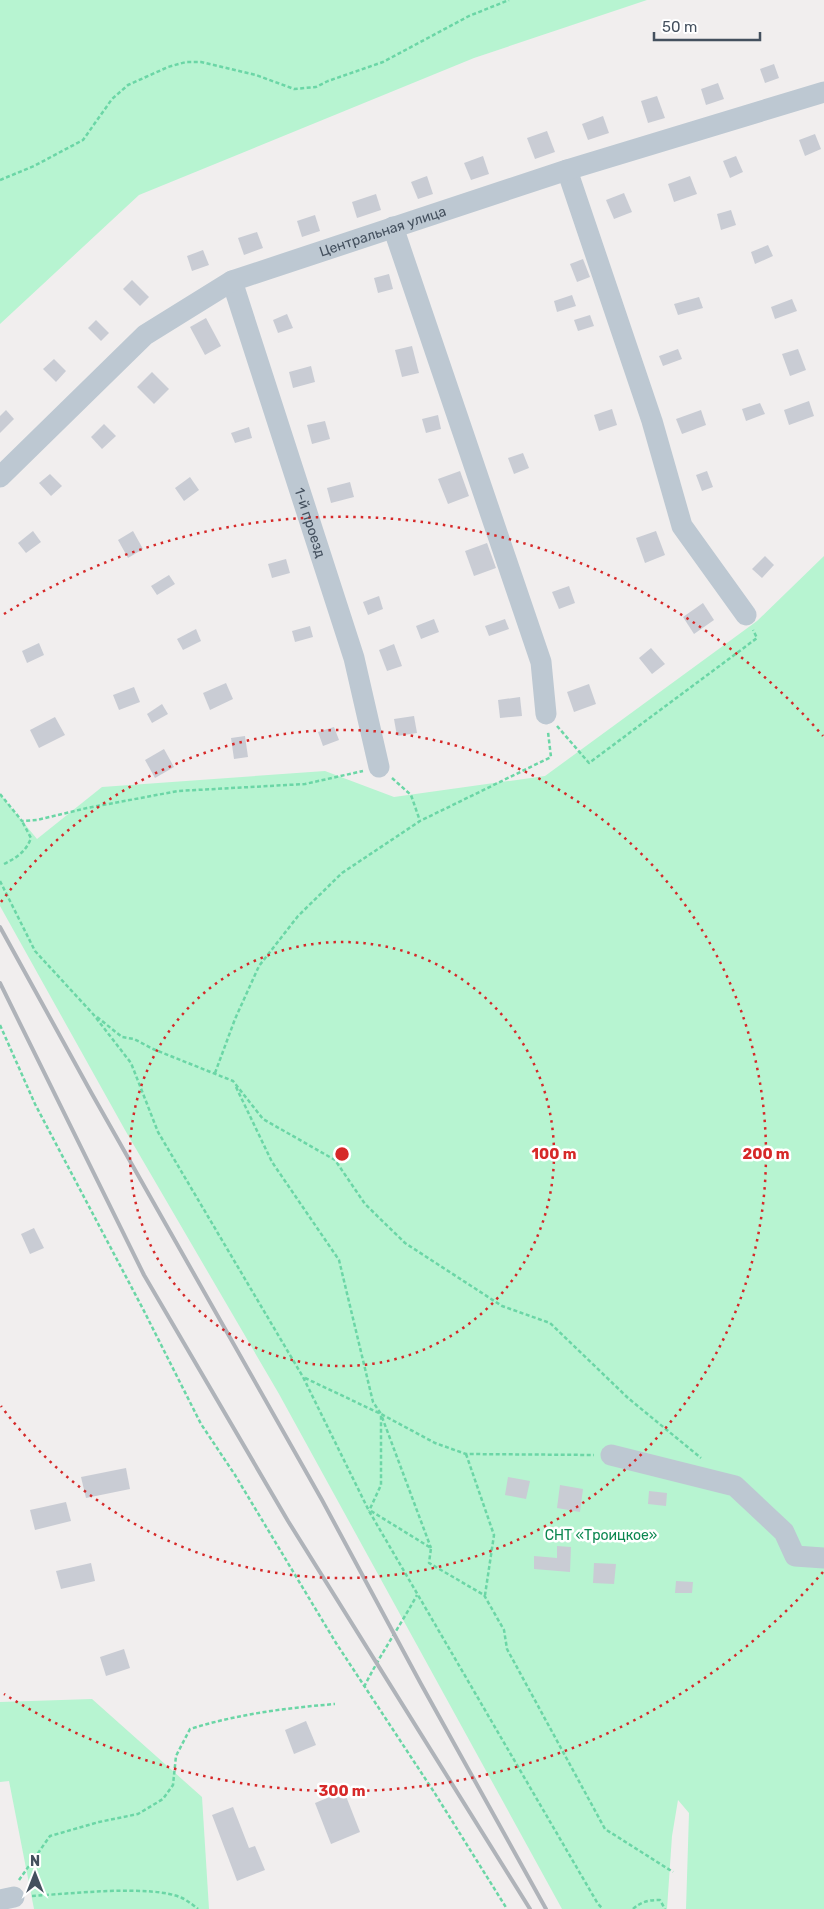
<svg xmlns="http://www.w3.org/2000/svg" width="824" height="1909" viewBox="0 0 824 1909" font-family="Rubik,sans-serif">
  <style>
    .green { fill: #b7f4d1 }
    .building { fill: #c9ccd4 }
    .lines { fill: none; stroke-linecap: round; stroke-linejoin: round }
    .path { stroke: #6bd6a6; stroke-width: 2.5; stroke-dasharray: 4 2.5; stroke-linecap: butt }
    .minor { stroke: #bdc8d2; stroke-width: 21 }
    .rail { stroke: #afb3b9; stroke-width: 4 }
    .ring { fill: none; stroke: #d62828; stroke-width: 2.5; stroke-dasharray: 2.5 5 }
    .labels { text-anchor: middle; stroke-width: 5; stroke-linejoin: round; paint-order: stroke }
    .street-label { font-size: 14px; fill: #44505e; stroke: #fff }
    .park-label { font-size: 14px; fill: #0c8750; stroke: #fff }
    .centre { fill: #d62828; stroke: #fff; stroke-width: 2.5 }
    .ring-label { font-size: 15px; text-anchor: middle; font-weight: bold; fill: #d62828; stroke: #fff; stroke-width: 5; stroke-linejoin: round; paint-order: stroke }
  </style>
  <rect width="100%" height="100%" fill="#f1eeee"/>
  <g class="green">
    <polygon points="0,0 647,0 474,58 139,195 0,324"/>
    <polygon points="824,556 824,1909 686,1909 689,1813 678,1800 672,1836 667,1909 562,1909 279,1394 125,1130 0,906 0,794 37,839 102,787 325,771 394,797 545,776 757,621"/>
    <polygon points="92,1699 202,1797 209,1909 34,1909 9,1781 0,1782 0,1702"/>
  </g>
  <g class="building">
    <polygon points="774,64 779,78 765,83 760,69"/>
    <polygon points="718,83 724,99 706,105 701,89"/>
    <polygon points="657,96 665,118 648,123 641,101"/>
    <polygon points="603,116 609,133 588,140 582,124"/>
    <polygon points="547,131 555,152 535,159 527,138"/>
    <polygon points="815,134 821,149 805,156 799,140"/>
    <polygon points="483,156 489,174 471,180 464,163"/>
    <polygon points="736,156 743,172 730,178 723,161"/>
    <polygon points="427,176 433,194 418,199 411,182"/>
    <polygon points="690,176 697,194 674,202 668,184"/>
    <polygon points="624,193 632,212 614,219 606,200"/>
    <polygon points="376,194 381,210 357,218 352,202"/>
    <polygon points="731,210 736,225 721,230 717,214"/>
    <polygon points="315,215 320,231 302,237 297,221"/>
    <polygon points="257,232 263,248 244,255 238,238"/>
    <polygon points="768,245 773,256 755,264 751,252"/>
    <polygon points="203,250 209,265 192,271 187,256"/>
    <polygon points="583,259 590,277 577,282 570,264"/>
    <polygon points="389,274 393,289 378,293 374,278"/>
    <polygon points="132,280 149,297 140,306 123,289"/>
    <polygon points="572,295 576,306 557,312 554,301"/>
    <polygon points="699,297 703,308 678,315 674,304"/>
    <polygon points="792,299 797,311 775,319 771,307"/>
    <polygon points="287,314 293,328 278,333 273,320"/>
    <polygon points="590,315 594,326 578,331 574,320"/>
    <polygon points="206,318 221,346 205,355 190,327"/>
    <polygon points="96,320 109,333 101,341 88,328"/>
    <polygon points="412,346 419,373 402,377 395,350"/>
    <polygon points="678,349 682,359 663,366 659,356"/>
    <polygon points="798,349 806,370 790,376 782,354"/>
    <polygon points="54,359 66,371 56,382 43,369"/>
    <polygon points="311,366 315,382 293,388 289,372"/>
    <polygon points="152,372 169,389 154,404 137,387"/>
    <polygon points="809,401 814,416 789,425 784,410"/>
    <polygon points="760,403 765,414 746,421 742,409"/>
    <polygon points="612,409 617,425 599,431 594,415"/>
    <polygon points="6,410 14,419 0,433 0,416"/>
    <polygon points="701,410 706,425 682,434 676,419"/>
    <polygon points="438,415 441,429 426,433 422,419"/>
    <polygon points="325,421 330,439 312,444 307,425"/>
    <polygon points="104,424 116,436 102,449 91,437"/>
    <polygon points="249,427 252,438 235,443 231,433"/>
    <polygon points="523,453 529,468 514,474 508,458"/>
    <polygon points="460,471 469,496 448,504 438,479"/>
    <polygon points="707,471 713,487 702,491 696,475"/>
    <polygon points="50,474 62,486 51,496 39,483"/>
    <polygon points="190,477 199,490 184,501 175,488"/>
    <polygon points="350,482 354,497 331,503 327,488"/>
    <polygon points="33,531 41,542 26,553 18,543"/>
    <polygon points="133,531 143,549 128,558 118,540"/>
    <polygon points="656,531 665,555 645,563 636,538"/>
    <polygon points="487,543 496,568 474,576 465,551"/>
    <polygon points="765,556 774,565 762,578 752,569"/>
    <polygon points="286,559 290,573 272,578 268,564"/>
    <polygon points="169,575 175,584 157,595 151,586"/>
    <polygon points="569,586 575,603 559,609 552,592"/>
    <polygon points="379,596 383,609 368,615 363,602"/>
    <polygon points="703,603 714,620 694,634 683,617"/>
    <polygon points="434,619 439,632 421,639 416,626"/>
    <polygon points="505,619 509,629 489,636 485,626"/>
    <polygon points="310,626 313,637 295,642 292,631"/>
    <polygon points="196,629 201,641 183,650 177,639"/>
    <polygon points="39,643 44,655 27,663 22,651"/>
    <polygon points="394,644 402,666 387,671 379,650"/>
    <polygon points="651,648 665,664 652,674 639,658"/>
    <polygon points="226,683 233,699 210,710 203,693"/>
    <polygon points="589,684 596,704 574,712 567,692"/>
    <polygon points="134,687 140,702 119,710 113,695"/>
    <polygon points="520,697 522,716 500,718 498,700"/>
    <polygon points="162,704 168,714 152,723 147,714"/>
    <polygon points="414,716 417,733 397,736 394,719"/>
    <polygon points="55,717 65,735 39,748 30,730"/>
    <polygon points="334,727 339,740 323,746 318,732"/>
    <polygon points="245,736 248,757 234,759 231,738"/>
    <polygon points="164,749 174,767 155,778 145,760"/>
    <polygon points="34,1228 44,1248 30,1254 21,1234"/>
    <polygon points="126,1468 130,1489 86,1498 81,1477"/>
    <polygon points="508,1477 530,1481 526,1499 505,1495"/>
    <polygon points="560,1485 583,1489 580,1512 557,1508"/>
    <polygon points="649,1491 667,1493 666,1506 648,1504"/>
    <polygon points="66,1502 71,1521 35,1530 30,1510"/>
    <polygon points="557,1546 571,1547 570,1572 534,1569 534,1556 557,1558"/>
    <polygon points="91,1563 95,1581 61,1589 56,1571"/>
    <polygon points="594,1563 616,1564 614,1584 593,1583"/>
    <polygon points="676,1581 693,1582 692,1593 675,1593"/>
    <polygon points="124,1649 130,1668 106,1676 100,1657"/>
    <polygon points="306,1721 316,1745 294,1754 285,1730"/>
    <polygon points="344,1791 360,1832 331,1844 315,1803"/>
    <polygon points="233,1807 249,1848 255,1846 265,1870 237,1881 212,1815"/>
  </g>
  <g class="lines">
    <g class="path">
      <polyline points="0,180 34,166 83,140 112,99 128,85 168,67 186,62 201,62 256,75 294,89 316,87 328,81 383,62 469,16 509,0"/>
      <polyline points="557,726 589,763 757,638 753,630"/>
      <polyline points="392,778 411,795 420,821"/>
      <polyline points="0,794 22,821 37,820 87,808 178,791 305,784 363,771"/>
      <path d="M4,864C16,858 26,852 31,838L22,821"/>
      <polyline points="0,881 35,951 93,1014 131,1063 158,1132 303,1377 369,1511 598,1904 603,1909"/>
      <polyline points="97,1017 122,1037 134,1039 153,1049 233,1081 263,1119 335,1160 365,1204 405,1243 502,1306 550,1323 628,1398 701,1458"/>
      <polyline points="0,1025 35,1104 143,1309 201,1424 235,1475 336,1643 434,1792 507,1909"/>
      <polyline points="215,1073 235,1019 259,966 298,916 342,873 420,821 551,757 548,732"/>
      <polyline points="236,1087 272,1162 339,1260 373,1402 381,1414 381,1485 369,1511"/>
      <polyline points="305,1378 381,1414 435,1443 466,1454 594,1455"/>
      <polyline points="382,1417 431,1548"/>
      <polyline points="466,1454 494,1535 485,1595"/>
      <polyline points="371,1511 431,1548 429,1563 484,1595 504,1630 507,1649 605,1829 673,1872"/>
      <path d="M364,1687C380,1655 400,1626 417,1595"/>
      <path d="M19,1880L50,1836L99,1822L138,1814L163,1799L173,1785L176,1756L190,1729C238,1714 286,1708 335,1704"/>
      <path d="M32,1896C67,1894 153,1884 182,1898C188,1901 193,1905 198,1909"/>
      <path d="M633,1909C642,1901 649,1900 660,1900L665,1909"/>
    </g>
    <g class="minor">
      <polyline points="567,170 652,421 682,526 746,615"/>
      <polyline points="393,227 541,662 546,714"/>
      <path id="s1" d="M232,281L354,658L379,767"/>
      <path id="s2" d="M0,477L145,335L232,281L567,170L824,92"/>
      <polyline points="611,1455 735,1486 784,1532 795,1556 824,1558"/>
      <polyline points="0,1900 14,1897"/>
    </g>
    <g class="rail">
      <polyline points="0,927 92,1094 322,1500 421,1684 546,1909"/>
      <polyline points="0,983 144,1275 288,1521 530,1909"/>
    </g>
  </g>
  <g class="ring">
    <circle cx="342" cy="1154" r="212"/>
    <path d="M1 902A424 424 0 1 1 1 1406"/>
    <path d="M823 1572A637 637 0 0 1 4 1694M4 614A637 637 0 0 1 823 736"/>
  </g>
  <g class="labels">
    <g class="street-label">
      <text dy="5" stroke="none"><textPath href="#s2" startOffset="464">Центральная улица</textPath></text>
      <text dy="5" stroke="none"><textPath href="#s1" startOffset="254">1-й проезд</textPath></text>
    </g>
    <g class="park-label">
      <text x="601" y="1540">СНТ «Троицкое»</text>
    </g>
  </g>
  <circle cx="342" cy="1154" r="8" class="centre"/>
  <g class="ring-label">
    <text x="554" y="1159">100 m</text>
    <text x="766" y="1159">200 m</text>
    <text x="342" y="1796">300 m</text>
  </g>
  <g transform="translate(35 1874)" stroke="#ffffff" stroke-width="4" paint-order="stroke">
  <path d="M0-4L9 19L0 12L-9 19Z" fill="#44505e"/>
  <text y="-8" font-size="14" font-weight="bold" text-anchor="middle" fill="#44505e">N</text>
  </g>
  <path d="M654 32v8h106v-8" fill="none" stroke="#44505e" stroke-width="2.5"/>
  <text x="662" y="32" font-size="15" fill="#44505e" stroke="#ffffff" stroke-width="4" paint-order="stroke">50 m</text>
</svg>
